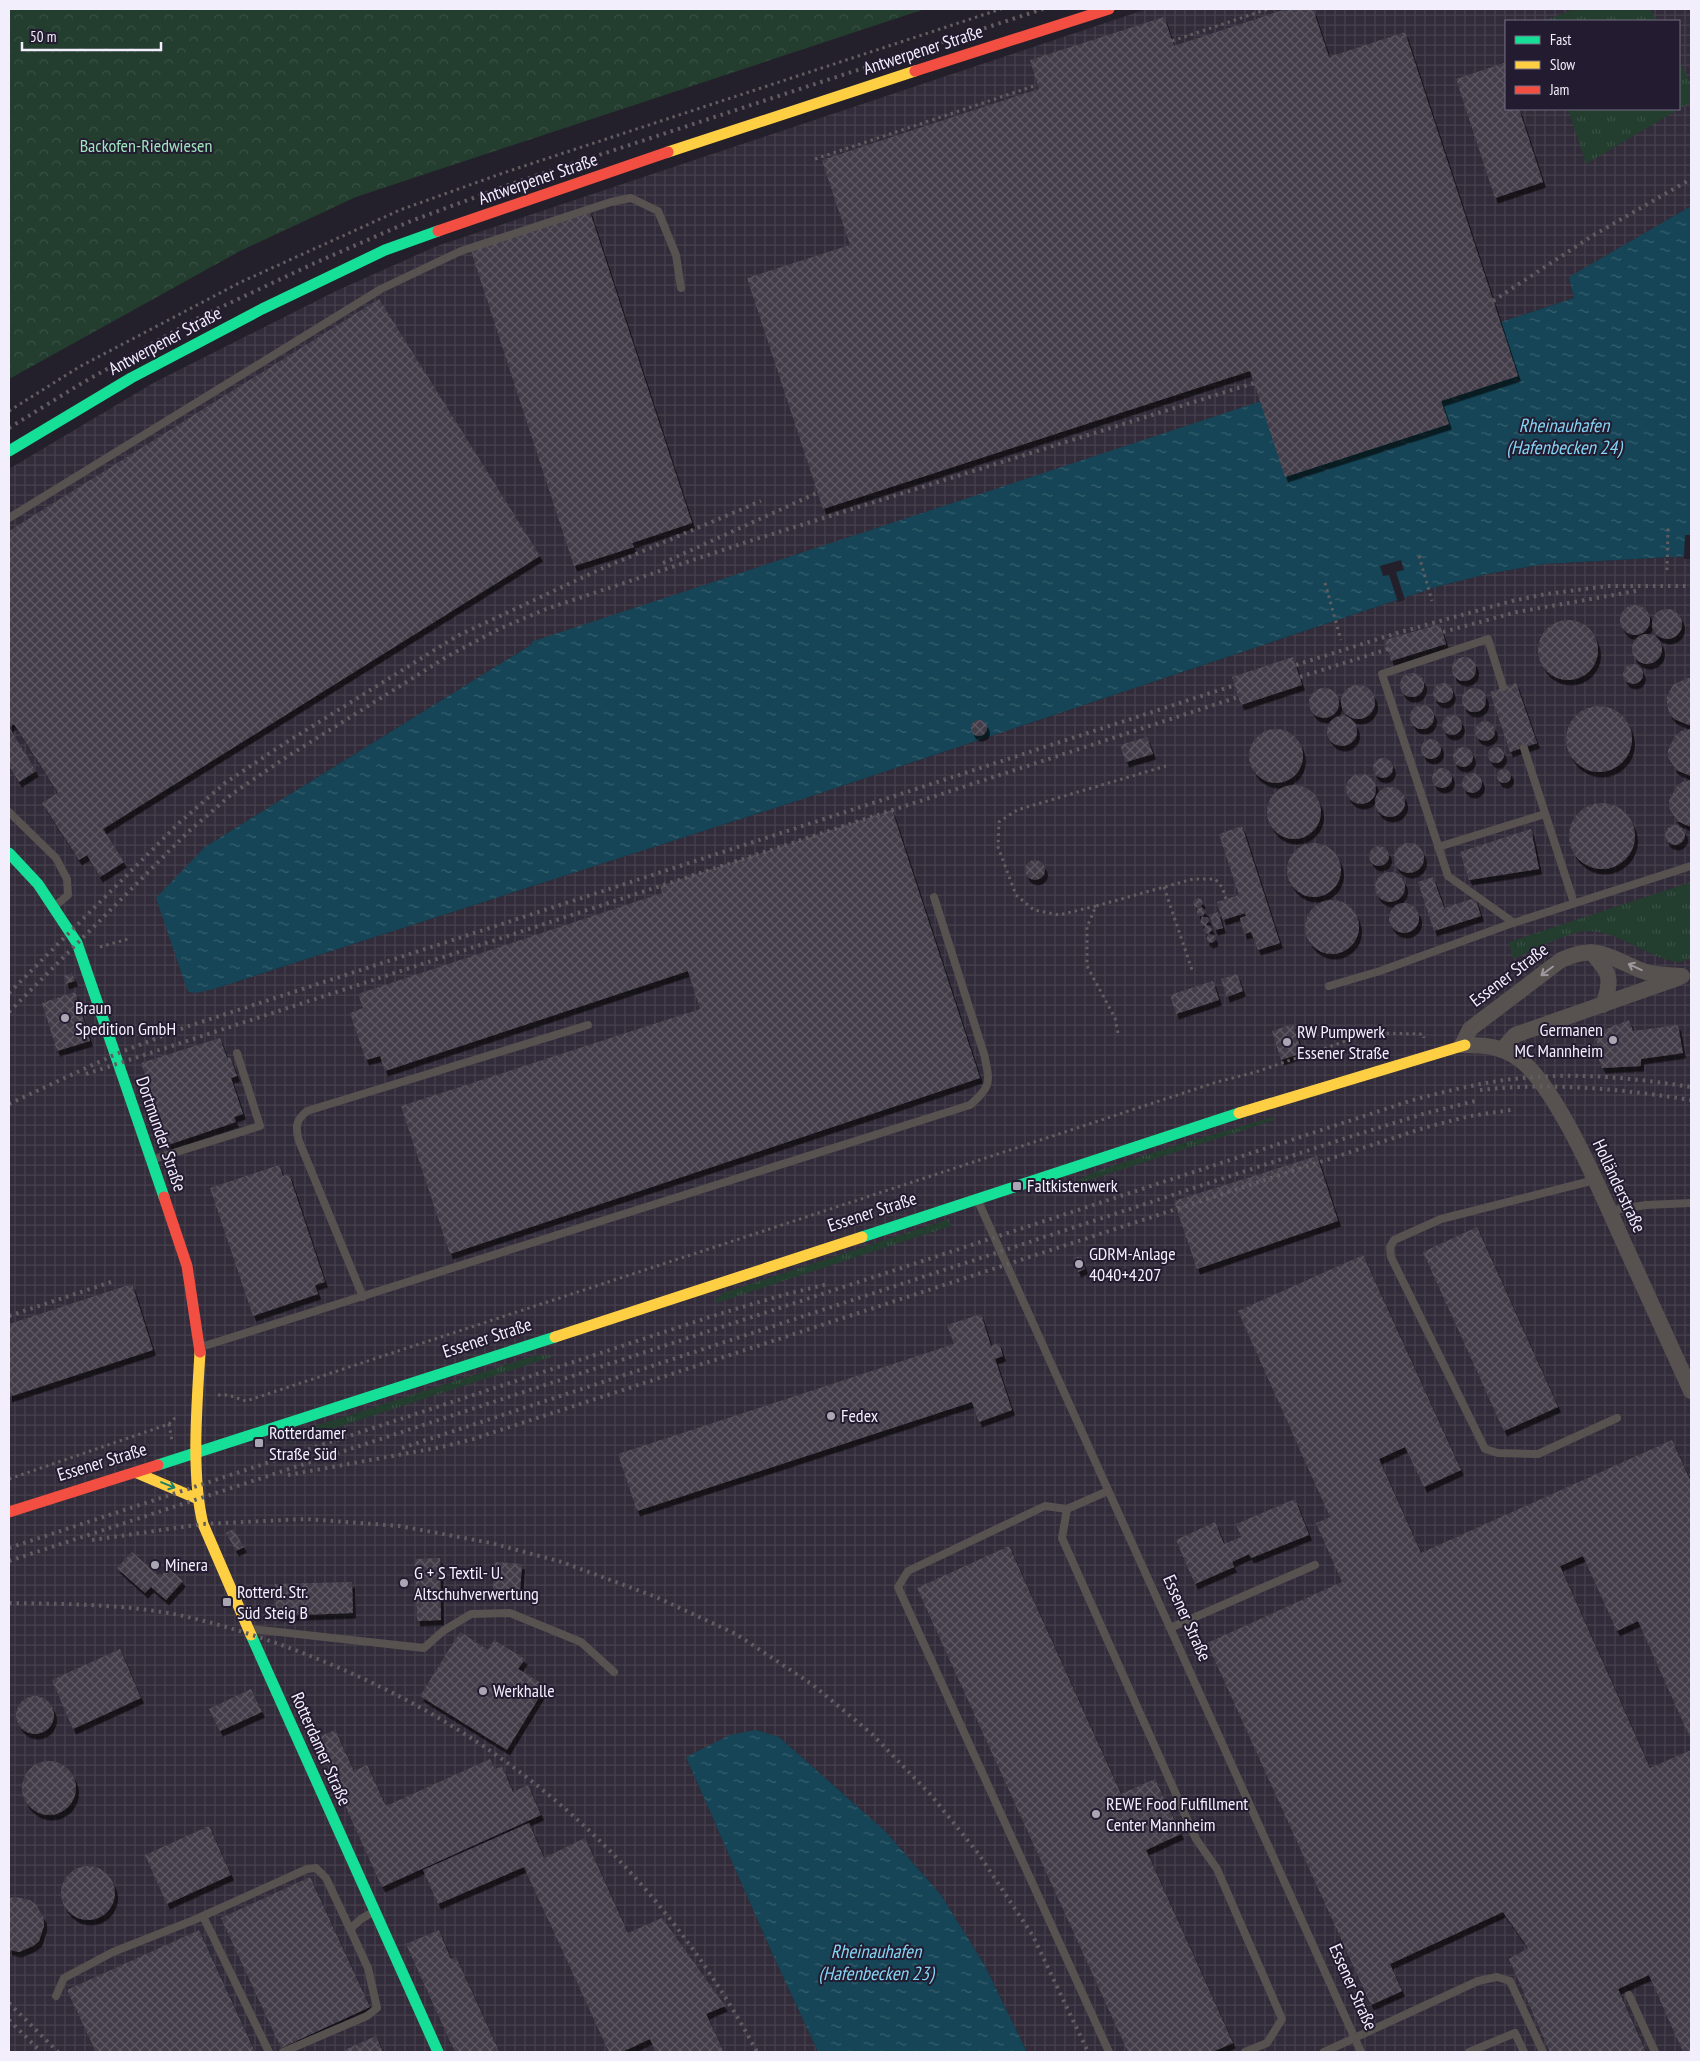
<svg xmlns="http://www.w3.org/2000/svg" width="1700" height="2061" viewBox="0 0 1700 2061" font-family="'PT Sans Narrow',sans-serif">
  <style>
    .industrial { fill: url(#industrial-grid); fill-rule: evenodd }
    .grass { fill: url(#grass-tufts) }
    .park { fill: url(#park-crowns) }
    .water { fill: url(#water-ripples) }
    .pier { fill: #24202b }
    .building { fill: url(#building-cross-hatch); filter: url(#shadow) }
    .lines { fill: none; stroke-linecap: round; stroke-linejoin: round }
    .path { stroke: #625d60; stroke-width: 3; stroke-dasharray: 2.5 4; stroke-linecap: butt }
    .lane { stroke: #575150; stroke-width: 8 }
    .street { stroke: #575150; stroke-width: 16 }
    .fast { stroke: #16e098; stroke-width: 11 }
    .slow { stroke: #ffcf43; stroke-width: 11 }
    .jam { stroke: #f24e42; stroke-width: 11 }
    .rail { stroke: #615c61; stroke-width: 4; stroke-dasharray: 2.5 5; stroke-linecap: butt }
    .oneway { stroke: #9d989d }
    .oneway2 { stroke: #1c7e64 }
    .poi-dot { fill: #aba6b3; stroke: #231b30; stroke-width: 2 }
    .labels { text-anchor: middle; stroke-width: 4; stroke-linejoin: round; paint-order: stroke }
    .street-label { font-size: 18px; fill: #f3eefc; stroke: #231b30 }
    .park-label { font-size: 18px; fill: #9ee5bc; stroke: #231b30 }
    .poi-label { font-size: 18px; fill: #f3eefc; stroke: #231b30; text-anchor: start }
    .water-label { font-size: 19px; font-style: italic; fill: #83d5f4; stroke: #231b30 }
  </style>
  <defs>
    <pattern id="industrial-grid" width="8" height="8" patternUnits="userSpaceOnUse" patternTransform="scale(1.25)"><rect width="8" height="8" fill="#322b39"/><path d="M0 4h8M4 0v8" fill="none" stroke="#46404d"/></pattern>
    <pattern id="grass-tufts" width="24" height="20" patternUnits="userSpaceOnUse" patternTransform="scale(1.25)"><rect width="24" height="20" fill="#233d2f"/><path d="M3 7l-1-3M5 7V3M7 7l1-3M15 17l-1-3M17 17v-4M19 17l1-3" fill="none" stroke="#395044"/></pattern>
    <pattern id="park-crowns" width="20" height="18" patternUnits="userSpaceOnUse" patternTransform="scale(1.25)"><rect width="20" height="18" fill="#233d2f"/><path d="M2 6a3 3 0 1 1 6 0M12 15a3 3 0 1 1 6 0" fill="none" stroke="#395044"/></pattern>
    <pattern id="water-ripples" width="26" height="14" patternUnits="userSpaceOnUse" patternTransform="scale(1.25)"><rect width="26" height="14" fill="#154556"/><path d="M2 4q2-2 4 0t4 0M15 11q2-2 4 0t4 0" fill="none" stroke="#38606f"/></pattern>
    <pattern id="building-cross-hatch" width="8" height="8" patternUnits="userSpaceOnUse" patternTransform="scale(1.25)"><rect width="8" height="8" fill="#423d48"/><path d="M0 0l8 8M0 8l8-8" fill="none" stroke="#5e5963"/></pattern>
    <filter id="shadow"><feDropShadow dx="3" dy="5.5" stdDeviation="0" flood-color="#0009"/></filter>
  </defs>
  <rect width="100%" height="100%" fill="#24202b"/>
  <path class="industrial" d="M1147,9H1691V206L1570,277L1574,298L531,643L532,644L205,847L214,989L812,796L1436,587L1487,574L1545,564L1691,556V2052H1027L984,1964L941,1895L885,1831L779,1737L686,1757L772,1953L818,2052H9V469L155,382L338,290L437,246ZM1506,21H1679V109H1506Z"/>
  <g class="grass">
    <polygon points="1574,9 1650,9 1657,21 1544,21"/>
    <polygon points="1679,61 1691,84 1691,102 1586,164 1568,109 1679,109"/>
    <path d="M1691,882V958C1687,959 1681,963 1677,962C1649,958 1617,931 1589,931C1568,931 1534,950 1513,959L1509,942Z"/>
    <polygon points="1274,1117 1274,1120 1077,1184 1076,1181 1094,1172 1183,1143"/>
    <polygon points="949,1219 951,1226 716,1303 715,1301 723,1293"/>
    <polygon points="536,1355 554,1356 308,1437 289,1442 287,1435"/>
  </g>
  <polygon class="park" points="9,9 925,9 356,197 240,251 9,379"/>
  <g class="water">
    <polygon points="1691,206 1691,556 1545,564 1487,574 1436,587 812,796 214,989 196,993 188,992 156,898 205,847 532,644 531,642 1574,298 1569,277"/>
    <polygon points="756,1730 779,1737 885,1831 941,1895 984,1964 1027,2052 818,2052 772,1953 686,1757 730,1735"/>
  </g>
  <g class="pier">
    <polygon points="1685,535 1691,535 1691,559 1684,559"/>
    <polygon points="1401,560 1404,570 1396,572 1405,600 1398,602 1389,575 1383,576 1380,566"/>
  </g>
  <g class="building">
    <polygon points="1286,9 1313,9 1329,57 1405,32 1518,376 1441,401 1449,424 1285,477 1250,371 823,509 747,278 850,245 822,160 1039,89 1030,60 1164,17 1174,46"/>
    <polygon points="1504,63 1506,71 1506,109 1519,109 1543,182 1495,198 1456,79"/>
    <polygon points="589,209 692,523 632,543 634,547 574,566 470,248"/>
    <polygon points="379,299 540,556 103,829 124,862 100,877 87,855 79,860 42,803 58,793 14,724 9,727 36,771 19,782 9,766 9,531"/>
    <circle cx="1635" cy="620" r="15"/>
    <circle cx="1667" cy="624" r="15"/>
    <circle cx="1568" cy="650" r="30"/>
    <polygon points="1440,624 1446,644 1391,661 1385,640"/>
    <circle cx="1647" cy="649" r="15"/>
    <polygon points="1293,657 1302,685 1241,705 1232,677"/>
    <circle cx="1464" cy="669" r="12"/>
    <circle cx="1633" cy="674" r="10"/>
    <circle cx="1412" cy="685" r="12"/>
    <polygon points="1687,678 1691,678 1691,724 1689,725 1674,719 1669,713 1666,698 1673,685"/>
    <circle cx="1443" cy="693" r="10"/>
    <polygon points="1516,683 1537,743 1510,752 1490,692"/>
    <circle cx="1358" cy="702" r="17"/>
    <circle cx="1474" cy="700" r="12"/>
    <circle cx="1324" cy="703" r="15"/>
    <circle cx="1422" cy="717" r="12"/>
    <circle cx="1599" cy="739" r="33"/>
    <circle cx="1452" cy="725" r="10"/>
    <circle cx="1342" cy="731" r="15"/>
    <circle cx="979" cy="728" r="8"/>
    <circle cx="1485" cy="731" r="10"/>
    <polygon points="1691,729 1691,776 1676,770 1668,757 1668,750 1675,736 1681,731"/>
    <circle cx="1276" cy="756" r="27"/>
    <polygon points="1147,737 1153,754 1126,762 1120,745"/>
    <circle cx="1431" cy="749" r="10"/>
    <circle cx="1463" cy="757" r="10"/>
    <circle cx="1496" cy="755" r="8"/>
    <circle cx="1383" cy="768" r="10"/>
    <circle cx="1442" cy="778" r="10"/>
    <circle cx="1504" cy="776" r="7"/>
    <circle cx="1472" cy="783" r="10"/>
    <circle cx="1361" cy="789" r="15"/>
    <polygon points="1691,780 1691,827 1677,821 1669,808 1669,801 1676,787 1682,782"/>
    <circle cx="1294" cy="812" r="27"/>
    <circle cx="1390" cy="802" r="15"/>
    <circle cx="1602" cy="836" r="33"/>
    <polygon points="892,810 980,1078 450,1254 401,1106 700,1009 688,971 385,1071 380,1056 366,1060 350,1013 363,1008 358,994 662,893 660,886"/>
    <circle cx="1675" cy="835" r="10"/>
    <polygon points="1242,826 1280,943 1258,950 1251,932 1244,934 1240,918 1246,916 1245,913 1223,920 1217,902 1239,895 1219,834"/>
    <polygon points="1531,829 1539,869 1469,880 1460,852"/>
    <circle cx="1409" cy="858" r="15"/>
    <circle cx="1314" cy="870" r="27"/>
    <circle cx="1379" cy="856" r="10"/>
    <circle cx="1035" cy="870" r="10"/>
    <circle cx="1390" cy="887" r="15"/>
    <polygon points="1433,877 1444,908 1475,898 1481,916 1434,931 1418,882"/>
    <circle cx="1198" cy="903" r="4.5"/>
    <circle cx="1332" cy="927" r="27"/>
    <circle cx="1404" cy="918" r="15"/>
    <polygon points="1201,907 1206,911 1202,917 1207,917 1209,920 1206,925 1210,926 1212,929 1209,934 1214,935 1215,938 1215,941 1211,943 1206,940 1208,934 1203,931 1205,926 1200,923 1202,917 1197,913 1197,909"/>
    <polygon points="1218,912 1223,928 1215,930 1209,915"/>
    <polygon points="72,973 75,981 66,984 64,976"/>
    <polygon points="1237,974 1243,991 1227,997 1221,979"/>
    <polygon points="1213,981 1219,1000 1176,1014 1170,995"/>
    <polygon points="75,992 90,1041 57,1051 42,1003"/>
    <polygon points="1629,1020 1633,1031 1678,1025 1683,1053 1641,1059 1641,1066 1602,1068 1595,1049 1599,1047 1593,1034"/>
    <polygon points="1293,1024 1302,1053 1281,1060 1272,1031"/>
    <polygon points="220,1038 227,1058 230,1057 237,1076 231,1078 243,1114 234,1117 236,1122 168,1145 141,1063"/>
    <polygon points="1317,1156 1338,1221 1197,1269 1174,1201"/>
    <polygon points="279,1165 283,1176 289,1174 325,1282 315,1285 318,1294 253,1316 210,1188"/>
    <polygon points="1477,1227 1558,1407 1504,1431 1423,1252"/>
    <polygon points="1363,1255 1461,1470 1424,1487 1405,1447 1379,1459 1421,1553 1672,1440 1691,1482 1691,1740 1638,1621 1617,1631 1583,1556 1560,1566 1650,1768 1691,1750 1691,2052 1683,2052 1649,1975 1618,1989 1646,2052 1550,2052 1509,1959 1528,1948 1503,1912 1390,1964 1402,1991 1371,2005 1207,1643 1342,1582 1316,1523 1330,1517 1238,1311"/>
    <polygon points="1081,1256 1085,1269 1078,1272 1073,1258"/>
    <polygon points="132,1284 153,1350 9,1397 9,1324"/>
    <polygon points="981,1314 991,1346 999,1343 1003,1356 995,1359 1012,1410 979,1422 972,1402 637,1511 618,1454 954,1344 947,1325"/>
    <polygon points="1295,1499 1309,1535 1251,1558 1249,1554 1232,1562 1234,1567 1195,1584 1176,1540 1215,1522 1224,1544 1241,1537 1236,1524"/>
    <polygon points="233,1529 244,1547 236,1551 226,1533"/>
    <polygon points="1009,1546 1121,1794 1155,1779 1181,1834 1146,1850 1233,2043 1212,2052 1128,2052 917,1588"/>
    <polygon points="132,1552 160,1577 168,1568 183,1581 166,1600 151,1587 145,1593 117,1568"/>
    <polygon points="440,1558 441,1620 417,1621 415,1559"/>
    <polygon points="495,1562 522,1564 520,1592 493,1590"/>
    <polygon points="352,1582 353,1613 276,1616 275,1584"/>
    <polygon points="460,1632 488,1650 494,1640 525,1659 518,1669 546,1686 507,1750 420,1696"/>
    <polygon points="120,1649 141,1698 73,1729 52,1680"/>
    <polygon points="251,1689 262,1712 220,1731 209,1709"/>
    <circle cx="35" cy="1715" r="19"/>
    <polygon points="335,1730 354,1771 367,1765 386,1806 490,1759 495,1769 502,1766 513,1792 528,1785 541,1815 382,1887 315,1739"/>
    <circle cx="49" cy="1788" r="27"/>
    <polygon points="529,1823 544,1858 585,1838 628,1933 662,1918 725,2006 706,2014 724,2052 656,2052 650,2039 622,2052 609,2052 524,1867 438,1904 423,1870"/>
    <polygon points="209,1826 231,1875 167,1904 145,1855"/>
    <circle cx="88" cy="1893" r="27"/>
    <polygon points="310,1877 370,2007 281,2048 221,1918"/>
    <polygon points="15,1897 30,1900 36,1905 44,1918 44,1926 39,1941 33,1946 19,1952 9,1950 9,1898"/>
    <polygon points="199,1930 255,2052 96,2052 67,1990"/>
    <polygon points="439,1930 451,1959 456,1957 499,2051 495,2052 455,2052 406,1944"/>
    <polygon points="376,2036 383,2052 340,2052"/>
  </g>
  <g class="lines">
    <g class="path">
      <polyline points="1172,41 1268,9"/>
      <polyline points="815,159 1037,85"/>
      <polyline points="9,411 79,367 241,282 400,210 503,173 1001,9"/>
      <polyline points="1419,556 1432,601"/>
      <polyline points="1667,570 1668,528"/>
      <polyline points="1325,583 1341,640"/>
      <polyline points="1164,887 1193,973"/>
      <polyline points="1096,906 1059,915 1034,910 1016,895 998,847 999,822 1017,810 1166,766"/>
      <polyline points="100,947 128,939"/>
      <polyline points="1118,1033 1115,1018 1087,966 1087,927 1096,906 1193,879 1215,879 1222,887 1226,899"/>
      <polyline points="218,1395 228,1395 246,1401 1217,1082 1256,1072 1369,1033 1423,1034 1424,1038"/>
      <polyline points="169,1424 172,1441"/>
      <polyline points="9,1479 169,1424 176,1417"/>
    </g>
    <g class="lane">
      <polyline points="9,518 381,289 461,251 611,202 631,198 658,211 676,255 681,288"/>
      <polyline points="1503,687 1488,639 1382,674 1448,876 1514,923"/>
      <polyline points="1524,748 1574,903"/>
      <polyline points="9,812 56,858 67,879 68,895 55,906"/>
      <polyline points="1438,847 1545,814"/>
      <polyline points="1329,986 1380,971 1510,924 1691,866"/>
      <polyline points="154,1159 260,1126 237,1053"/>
      <polyline points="1595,1180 1441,1219 1394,1240 1390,1247 1391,1257 1485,1449 1498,1453 1538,1454 1617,1418"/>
      <polyline points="978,1201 1361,2052"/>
      <polyline points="1609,1211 1646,1205 1691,1203"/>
      <path d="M363,1297L299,1141C295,1127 296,1120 307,1111L588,1025"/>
      <path d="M201,1347L970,1105C992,1086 990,1082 984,1054L934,897"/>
      <polyline points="1108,1491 1067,1509 1045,1506 908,1571 898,1587 1109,2052"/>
      <polyline points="1067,1509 1062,1538 1196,1839 1217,1869 1282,2019 1267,2043 1245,2052"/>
      <polyline points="1170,1628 1315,1565"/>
      <polyline points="252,1629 424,1648 443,1631 471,1614 510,1613 581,1642 614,1672"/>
      <polyline points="203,1916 269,2052"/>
      <polyline points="1629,1995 1655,2052"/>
      <polyline points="56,1996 64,1978 113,1952 194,1920 307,1869 316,1868 326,1878 350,1929"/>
      <polyline points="283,2052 367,2016 377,2008 368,1968 350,1929 361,1919 373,1912"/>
      <polyline points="1324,2052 1478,1981 1497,1977 1510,1981 1543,2052"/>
      <polyline points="1469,2052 1515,2033 1524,2052"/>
    </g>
    <g class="street">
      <path d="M1591,952C1610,973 1613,978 1603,1005"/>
      <path d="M1462,1045L1470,1029L1561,960C1597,943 1610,958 1643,971C1654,975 1669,975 1682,976"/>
      <path d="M1465,1045C1485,1045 1499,1046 1516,1057C1555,1081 1602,1195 1622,1239C1645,1290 1668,1341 1691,1391"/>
      <polyline points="1502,1050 1515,1035 1678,978"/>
    </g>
    <g class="fast">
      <polyline points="9,451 131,378 262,309 385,250 438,231"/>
      <polyline points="9,853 38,884 77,943 164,1197"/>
      <polyline points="862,1237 1239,1113"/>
      <polyline points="158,1465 555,1337"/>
      <polyline points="251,1635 438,2052"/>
    </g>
    <g class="slow">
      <polyline points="668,152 915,71"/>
      <polyline points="1239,1113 1465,1045"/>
      <polyline points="555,1337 862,1237"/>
      <path d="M200,1352C197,1404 191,1475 203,1524L251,1635"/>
      <polyline points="137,1473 198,1499"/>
    </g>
    <g class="jam">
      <polyline points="915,71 1109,9"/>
      <polyline points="438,231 668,152"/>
      <polyline points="164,1197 187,1266 200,1352"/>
      <polyline points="9,1512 158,1465"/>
    </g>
    <g class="rail">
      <polyline points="1493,301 1592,236 1691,179"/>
      <polyline points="9,428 82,383 200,317 317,262 411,221 511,184 1043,9"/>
      <polyline points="663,563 817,493"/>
      <polyline points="1443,632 1517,612 1636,591"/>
      <polyline points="1296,665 1397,633 1512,601 1546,594 1608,586 1691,586"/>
      <polyline points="1300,677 1388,649"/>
      <polyline points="9,993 180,822 225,783 279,747 457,636 603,568 761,501"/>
      <polyline points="9,1012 188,832 232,794 285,758 448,656 499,629 546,609 747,542 1254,383"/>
      <polyline points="86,1074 1238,697"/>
      <path d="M1480,1090C1550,1082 1622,1089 1691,1100"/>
      <polyline points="9,1104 116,1054 186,1027 1235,685"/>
      <polyline points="9,1316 111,1282"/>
      <polyline points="402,1448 1343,1139 1423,1114 1475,1101"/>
      <polyline points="288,1475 442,1447 473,1439 1427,1127 1470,1116 1511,1110"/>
      <polyline points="92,1540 203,1524 306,1519 400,1526 491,1543 562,1562 656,1597 736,1634 813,1685 872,1734 931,1795 978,1853 1033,1936 1088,2052"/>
      <polyline points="9,1548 719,1314 783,1295 828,1284"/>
      <path d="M9,1561L1416,1099C1456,1089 1495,1079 1536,1077C1587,1073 1640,1079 1691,1087"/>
      <path d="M9,1603C66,1604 123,1604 179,1615C233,1627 286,1645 337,1667C522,1746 662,1875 757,2052"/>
      <polyline points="9,2003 58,2052"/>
      <polyline points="9,2020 41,2052"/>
    </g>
  </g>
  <defs><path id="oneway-shaft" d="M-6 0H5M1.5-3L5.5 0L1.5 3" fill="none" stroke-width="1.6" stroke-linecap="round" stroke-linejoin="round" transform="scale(1.25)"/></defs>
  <g class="oneway">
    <use href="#oneway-shaft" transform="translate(1635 967) rotate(-155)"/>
    <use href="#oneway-shaft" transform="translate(1547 971) rotate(143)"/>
  </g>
  <use class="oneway2" href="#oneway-shaft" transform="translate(168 1485) rotate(22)"/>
  <g class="poi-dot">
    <circle cx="65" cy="1018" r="5"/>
    <circle cx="1613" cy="1040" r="5"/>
    <circle cx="1287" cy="1042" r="5"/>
    <rect x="1012" y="1181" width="10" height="10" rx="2.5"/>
    <circle cx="1079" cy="1264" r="5"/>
    <circle cx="831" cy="1416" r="5"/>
    <rect x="254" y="1438" width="10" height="10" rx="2.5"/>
    <circle cx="155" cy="1565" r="5"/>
    <circle cx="404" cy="1583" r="5"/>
    <rect x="222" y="1597" width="10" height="10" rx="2.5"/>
    <circle cx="483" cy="1691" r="5"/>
    <circle cx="1096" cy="1814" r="5"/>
  </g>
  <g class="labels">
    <g class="street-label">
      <text transform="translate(923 50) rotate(-18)" y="6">Antwerpener Straße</text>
      <text transform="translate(538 179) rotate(-19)" y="6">Antwerpener Straße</text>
      <text transform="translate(165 341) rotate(-28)" y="6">Antwerpener Straße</text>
      <text transform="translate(1509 975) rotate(-37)" y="6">Essener Straße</text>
      <text transform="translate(161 1134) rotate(71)" y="6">Dortmunder Straße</text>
      <text transform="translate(1619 1186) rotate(65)" y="6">Holländerstraße</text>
      <text transform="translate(872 1212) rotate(-18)" y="6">Essener Straße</text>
      <text transform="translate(487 1338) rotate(-18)" y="6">Essener Straße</text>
      <text transform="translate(102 1462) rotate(-17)" y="6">Essener Straße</text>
      <text transform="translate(1187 1618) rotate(66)" y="6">Essener Straße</text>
      <text transform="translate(321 1749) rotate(66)" y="6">Rotterdamer Straße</text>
      <text transform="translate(1353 1987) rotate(66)" y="6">Essener Straße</text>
    </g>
    <g class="park-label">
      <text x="146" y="152">Backofen-Riedwiesen</text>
    </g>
    <g class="poi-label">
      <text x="75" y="1014">Braun<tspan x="75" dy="21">Spedition GmbH</tspan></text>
      <text x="1603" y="1036" text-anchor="end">Germanen<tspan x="1603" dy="21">MC Mannheim</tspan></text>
      <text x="1297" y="1038">RW Pumpwerk<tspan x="1297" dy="21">Essener Straße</tspan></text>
      <text x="1027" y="1192">Faltkistenwerk</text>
      <text x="1089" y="1260">GDRM-Anlage<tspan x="1089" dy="21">4040+4207</tspan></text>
      <text x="841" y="1422">Fedex</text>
      <text x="269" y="1439">Rotterdamer<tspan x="269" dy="21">Straße Süd</tspan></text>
      <text x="165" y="1571">Minera</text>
      <text x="414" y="1579">G + S Textil- U.<tspan x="414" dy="21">Altschuhverwertung</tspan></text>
      <text x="237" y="1598">Rotterd. Str.<tspan x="237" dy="21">Süd Steig B</tspan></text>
      <text x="493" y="1697">Werkhalle</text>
      <text x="1106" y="1810">REWE Food Fulfillment<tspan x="1106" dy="21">Center Mannheim</tspan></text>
    </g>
    <g class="water-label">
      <text x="1564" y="432">Rheinauhafen<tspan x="1564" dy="22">(Hafenbecken 24)</tspan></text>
      <text x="876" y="1958">Rheinauhafen<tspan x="876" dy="22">(Hafenbecken 23)</tspan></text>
    </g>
  </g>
  <rect width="1700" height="2061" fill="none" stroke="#f3eefc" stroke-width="20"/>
  <rect x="1505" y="20" width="175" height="90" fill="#231b30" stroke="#766f82"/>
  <rect x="1515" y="36" width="25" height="8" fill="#16e098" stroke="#766f82"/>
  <text x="1550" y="45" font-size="15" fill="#f3eefc">Fast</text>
  <rect x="1515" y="61" width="25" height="8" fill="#ffcf43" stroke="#766f82"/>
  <text x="1550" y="70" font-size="15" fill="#f3eefc">Slow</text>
  <rect x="1515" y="86" width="25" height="8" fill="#f24e42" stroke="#766f82"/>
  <text x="1550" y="95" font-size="15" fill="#f3eefc">Jam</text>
  <path d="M22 42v8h139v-8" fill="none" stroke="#f3eefc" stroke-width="2.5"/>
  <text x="30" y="42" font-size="15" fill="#f3eefc" stroke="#231b30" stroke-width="4" paint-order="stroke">50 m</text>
</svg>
